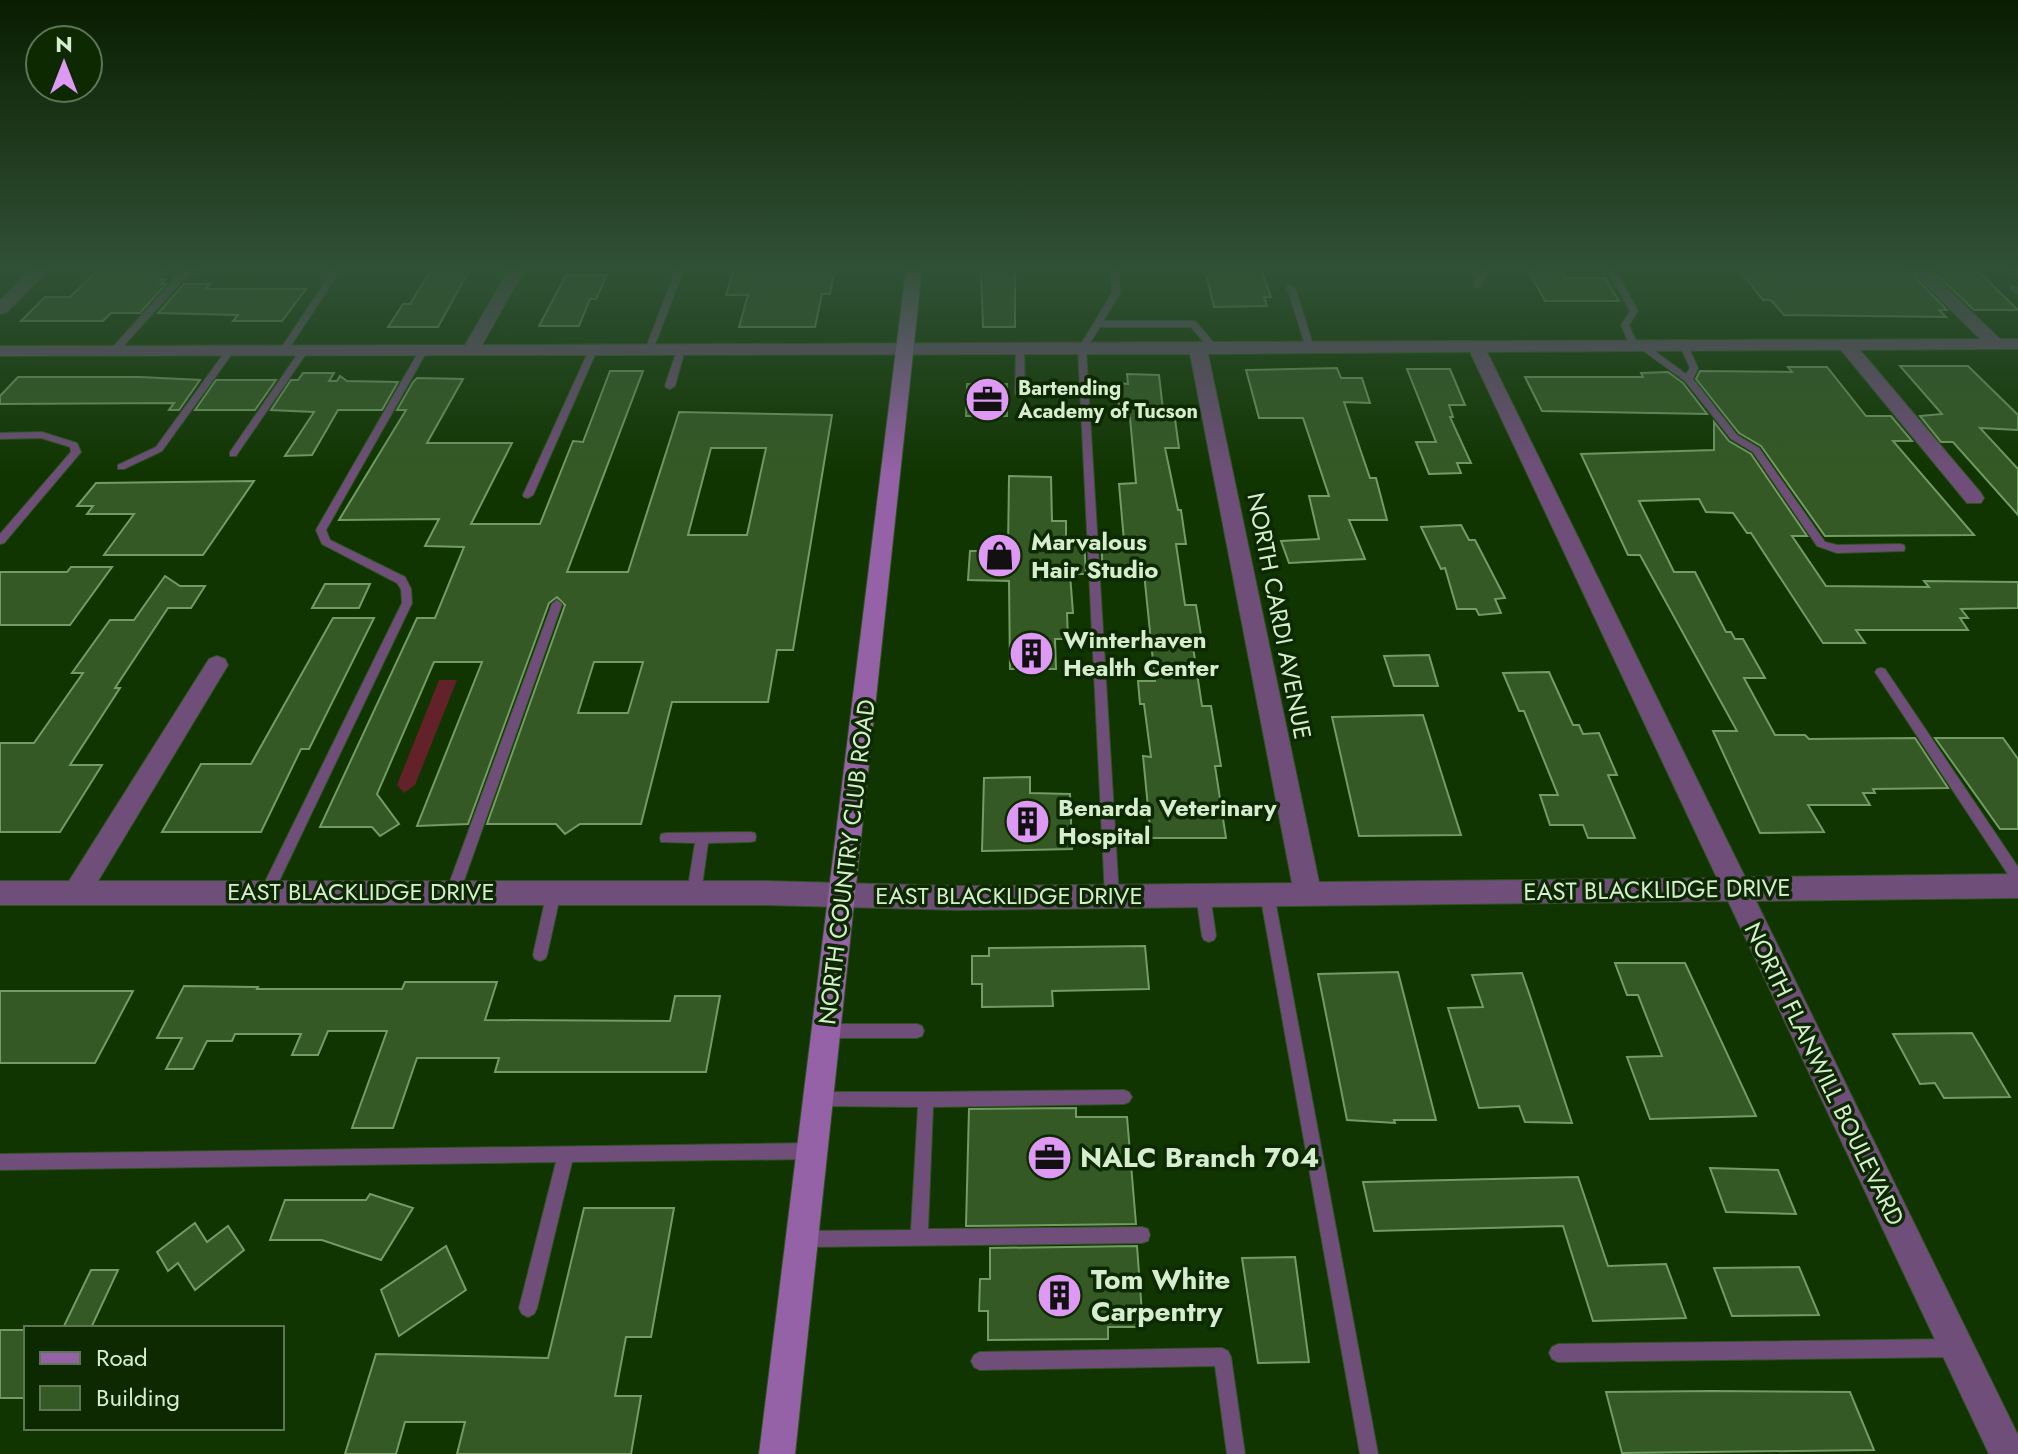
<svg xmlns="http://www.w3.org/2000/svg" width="2018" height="1454" viewBox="0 0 2018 1454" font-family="Jost,sans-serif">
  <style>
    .green { fill: #632229 }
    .building { fill: #345924; stroke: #739c64; stroke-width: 2; fill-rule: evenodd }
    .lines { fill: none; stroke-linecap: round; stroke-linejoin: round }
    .service-casing { stroke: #305221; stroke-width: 2 }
    .minor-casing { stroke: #305221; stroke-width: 2 }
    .secondary-casing { stroke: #305221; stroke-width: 2 }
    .service { fill: #6f4f7a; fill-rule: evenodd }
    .minor { fill: #6f4f7a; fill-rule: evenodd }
    .secondary { fill: #9561a7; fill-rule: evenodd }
    .labels { text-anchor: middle; stroke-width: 7; stroke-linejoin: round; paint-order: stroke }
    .far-poi-label { font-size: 20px; font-weight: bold; fill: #d7edcf; stroke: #0d2901; text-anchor: start }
    .poi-label { font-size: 24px; font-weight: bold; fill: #d7edcf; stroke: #0d2901; text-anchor: start }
    .street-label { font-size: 24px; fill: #d7edcf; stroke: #0d2901 }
    .near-poi-label { font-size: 28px; font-weight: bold; fill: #d7edcf; stroke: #0d2901; text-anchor: start }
  </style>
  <rect width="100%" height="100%" fill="#103500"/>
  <polygon class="green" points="439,680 457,680 415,785 404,793 397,785"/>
  <g class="building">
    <polygon points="99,269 168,270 159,280 165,280 161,284 166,284 140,313 111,313 103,321 21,321 45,297 70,297"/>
    <polygon points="432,269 470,269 438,327 388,327 403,304 410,304"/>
    <polygon points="734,269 835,269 830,294 822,294 815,327 739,327 748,295 726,295"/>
    <polygon points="981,269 1015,269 1015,327 983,327"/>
    <polygon points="1205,269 1261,269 1271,297 1264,297 1267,306 1214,307"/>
    <polygon points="1739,269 1907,269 1947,310 1939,310 1946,317 1784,315 1771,300 1763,300"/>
    <polygon points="1931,269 1976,269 2018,310 1974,310"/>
    <polygon points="1528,270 1561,270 1566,278 1605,278 1619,301 1545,301"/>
    <polygon points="566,275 607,275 596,299 590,299 579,326 539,326"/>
    <polygon points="184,284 210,284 206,289 306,289 282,321 233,321 238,315 158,313"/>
    <polygon points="1900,366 1968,366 2018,415 2018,430 1980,428 2018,469 2018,515 1953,442 1941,442 1920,416 1942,414"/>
    <polygon points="1788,367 1827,367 1866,416 1891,416 1912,441 1893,441 1974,535 1825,536 1761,446 1739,433 1696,379 1700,371 1792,372"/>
    <polygon points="1337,368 1341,378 1362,378 1370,403 1344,402 1370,478 1376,478 1387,520 1349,520 1365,559 1289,563 1281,541 1319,539 1309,496 1329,496 1303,418 1259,418 1246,370"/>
    <polygon points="1407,369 1450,369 1465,405 1449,405 1453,417 1450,417 1471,463 1457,463 1461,473 1429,474 1416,442 1436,442"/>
    <path d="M610,371H643L567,572H628L679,412L832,415L793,650H777L768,702H672L641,824H580L565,834L556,824H487L565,605L557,597L549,603L468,824L417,826L482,662H434L377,794L399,824L380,836L372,827H320L417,618H435L464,547L425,546L439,519L339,520L406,410H397L413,382L417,378L463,379L427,443H512L471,524H540L573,441L583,442ZM711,448H766L747,535H688ZM594,662H643L628,713H578Z"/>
    <polygon points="1668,372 1683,383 1707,414 1542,411 1525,377 1643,377 1641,373"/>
    <polygon points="303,373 334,373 329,381 337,381 340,376 347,381 398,382 382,410 338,410 312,455 285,456 314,412 271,410 291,380 298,380"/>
    <polygon points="1127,374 1159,375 1164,419 1175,419 1179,448 1165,448 1178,510 1181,510 1186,544 1176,544 1185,605 1196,605 1203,647 1193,647 1202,706 1211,706 1221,766 1215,766 1226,838 1151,838 1143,756 1151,757 1144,704 1140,704 1138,681 1155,681 1144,573 1103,573 1101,541 1124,541 1119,484 1136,483 1130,418 1120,418 1117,383 1128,384"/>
    <polygon points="18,377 140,377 200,380 179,410 169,410 174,403 0,404 0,396"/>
    <polygon points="216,380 276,380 255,410 195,410"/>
    <polygon points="967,384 1007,384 1007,416 966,416"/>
    <polygon points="1714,422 1729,441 1751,454 1807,536 1792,536 1826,586 1929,587 1924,581 2018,582 2018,608 1961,609 1968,618 1960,618 1968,630 1856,630 1865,643 1823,643 1751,533 1747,533 1733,513 1706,512 1699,499 1639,501 1674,572 1695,572 1726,632 1731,632 1735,639 1743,639 1765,678 1744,678 1775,735 1805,735 1809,739 1915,738 1948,788 1873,789 1875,793 1863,793 1870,805 1808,805 1824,832 1760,833 1713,731 1737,731 1640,555 1628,555 1581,454 1714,450"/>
    <polygon points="1009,476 1051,477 1052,521 1066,521 1066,541 1084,541 1086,574 1070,574 1073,613 1067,613 1068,639 1055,639 1056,669 1010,669 1009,581 968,580 970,551 1008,551"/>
    <polygon points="254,481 203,555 104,555 134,514 87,514 93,506 77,506 96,483"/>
    <polygon points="1461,525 1469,540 1475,540 1505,598 1495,599 1501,613 1479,615 1476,609 1457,609 1445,568 1441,569 1421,527"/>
    <polygon points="71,567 112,567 70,625 0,625 0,572 67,572"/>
    <polygon points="165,576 180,586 205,586 191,608 168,608 115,688 120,688 70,765 102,765 60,832 0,832 0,743 34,743 83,673 72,673 110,620 134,620"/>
    <polygon points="325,584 370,584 359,608 312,608"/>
    <polygon points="333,618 374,618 309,749 301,749 261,832 162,832 201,764 251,764"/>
    <polygon points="1429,655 1438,686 1394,686 1384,656"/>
    <polygon points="1549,672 1573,725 1579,725 1583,734 1599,733 1617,775 1608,775 1635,838 1588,838 1583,825 1550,825 1540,795 1558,795 1524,711 1519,711 1503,673"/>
    <polygon points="1423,715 1461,835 1359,836 1332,717"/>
    <polygon points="1935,738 2003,738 2018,759 2018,829 2000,829"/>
    <polygon points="1030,777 1030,793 1070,794 1072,849 982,851 984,778"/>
    <polygon points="1145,946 1149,989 1052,991 1053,1006 982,1007 982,984 972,984 972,956 989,956 989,948"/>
    <polygon points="1615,963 1685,963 1756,1116 1650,1119 1627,1057 1662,1056 1638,995 1627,995"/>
    <polygon points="1398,972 1436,1120 1394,1120 1395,1123 1347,1120 1318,974"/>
    <polygon points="1522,973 1530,996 1572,1123 1525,1122 1519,1106 1479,1108 1448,1008 1483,1007 1472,975"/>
    <polygon points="405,982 497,982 485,1020 670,1021 675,996 720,996 706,1072 495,1072 499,1058 417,1058 393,1128 352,1128 387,1031 328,1031 318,1055 292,1055 301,1034 235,1034 232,1041 207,1041 193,1069 166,1069 182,1038 157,1038 184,986 258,987 257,989 402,989"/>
    <polygon points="0,991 133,991 95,1063 0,1063"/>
    <polygon points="1972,1033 2010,1097 1944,1098 1935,1083 1920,1084 1893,1034"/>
    <polygon points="1076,1108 1076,1117 1127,1117 1136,1224 966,1226 969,1109"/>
    <polygon points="1710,1168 1778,1170 1796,1214 1726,1212"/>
    <polygon points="1578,1177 1608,1266 1666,1264 1686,1318 1593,1321 1563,1226 1374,1231 1363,1182"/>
    <polygon points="370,1194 413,1208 381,1260 322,1240 270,1240 285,1200 366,1200"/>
    <polygon points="584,1208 674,1208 651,1337 626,1337 615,1396 641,1396 631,1454 457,1454 465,1422 405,1422 396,1454 345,1454 376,1354 548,1358"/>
    <polygon points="195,1223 207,1242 228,1226 244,1250 195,1290 178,1263 168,1271 157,1252"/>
    <polygon points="446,1246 466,1290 399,1336 381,1290"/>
    <polygon points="1137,1246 1143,1327 1108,1327 1108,1339 988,1340 988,1311 979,1311 980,1279 990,1279 990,1248"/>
    <polygon points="1295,1257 1309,1362 1258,1363 1242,1258"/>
    <polygon points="1799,1267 1819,1315 1732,1316 1714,1268"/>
    <polygon points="91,1270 118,1270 91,1328 63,1328"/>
    <rect x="0" y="1330" width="26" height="68"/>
    <polygon points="1712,1391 1850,1392 1874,1450 1622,1453 1606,1392"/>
  </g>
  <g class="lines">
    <defs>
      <g id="service">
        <polygon points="191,269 202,269 185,278 117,353 111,353 111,349 179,274"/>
        <polygon points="322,269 332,269 338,274 286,353 280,353 279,351 330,275"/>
        <polygon points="676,269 684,269 653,350 646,352 645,350"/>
        <polygon points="1110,269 1118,269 1120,293 1103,321 1193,321 1196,322 1218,348 1211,350 1191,327 1100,327 1086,349 1119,896 1117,900 1112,902 1107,900 1105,896 1078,349 1112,293"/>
        <polygon points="1479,269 1487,269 1482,286 1478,288 1474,286"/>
        <polygon points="1607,269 1615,269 1638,311 1629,325 1638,345 1645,344 1686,374 1690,368 1680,346 1687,344 1698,368 1693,379 1737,435 1759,448 1825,542 1837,545 1900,544 1904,545 1905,548 1904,551 1837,553 1817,546 1753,452 1731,439 1685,381 1638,347 1631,348 1621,325 1630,311"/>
        <polygon points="1288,285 1295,287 1314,348 1313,350 1306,348 1287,287"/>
        <polygon points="2010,285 2018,287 2018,294 2010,289"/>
        <polygon points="1020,346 1024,349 1025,394 1020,397 1015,394 1016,349"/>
        <polygon points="593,347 597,350 533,495 528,498 524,497 523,495 589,350"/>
        <polygon points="681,347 685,350 675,386 670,389 667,388 665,386 677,350"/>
        <polygon points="230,348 234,351 162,451 124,469 118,469 118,465 156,447 227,349"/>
        <polygon points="304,348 308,351 236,456 230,456 230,452 301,349"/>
        <polygon points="423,348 427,351 326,530 330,540 405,577 411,589 412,603 272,896 267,898 262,896 260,892 402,603 401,589 397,583 322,544 316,530 419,351"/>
        <polygon points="42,432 77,443 81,452 4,543 0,544 0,534 71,452 70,447 41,438 0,439 0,433"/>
        <polygon points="557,600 562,604 460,892 458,896 453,898 448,896 446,892 552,604"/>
        <polygon points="1881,668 1885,669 2018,867 2018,884 2013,882 1877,675 1875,672 1877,669"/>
        <polygon points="750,832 755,833 756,837 755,841 750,842 708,843 701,893 699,897 694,899 689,897 687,893 695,843 661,842 660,838 661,834 666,833"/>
        <polygon points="554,886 559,888 561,892 547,955 545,959 540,961 535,959 533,955 547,892 549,888"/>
        <polygon points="1267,888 1272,890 1274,894 1378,1454 1360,1454 1260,894 1262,890"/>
        <polygon points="1203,889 1208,891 1210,895 1216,936 1214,940 1209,942 1204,940 1202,936 1196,895 1198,891"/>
        <polygon points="827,1024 917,1024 922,1026 924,1031 922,1036 917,1038 827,1038 822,1036 820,1031 822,1026"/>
        <polygon points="1124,1090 1129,1092 1132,1097 1129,1102 1124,1104 933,1107 928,1229 1142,1227 1148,1229 1150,1235 1148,1241 1142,1243 803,1247 797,1245 795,1239 797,1233 803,1231 911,1230 918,1107 819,1106 814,1104 811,1099 814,1094 819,1092 926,1092"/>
        <polygon points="813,1143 819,1145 821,1151 819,1157 813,1159 572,1162 537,1308 534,1314 528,1317 522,1314 519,1308 556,1162 0,1170 0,1154"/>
        <polygon points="1954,1339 1960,1342 1963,1348 1960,1354 1954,1357 1558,1362 1552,1359 1549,1353 1552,1347 1558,1344"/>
        <polygon points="1222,1348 1228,1351 1231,1357 1245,1454 1227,1454 1215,1366 980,1370 974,1367 971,1361 974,1355 980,1352"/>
      </g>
      <g id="minor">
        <polygon points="32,269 49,269 6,313 0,314 0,300"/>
        <path d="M509,269H525L482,345L1980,339L1910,269H1927L2000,339H2018V349L1860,350L1981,493L1984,498L1981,503H1967L1841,350L1487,352L1745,877L2018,874V898L1756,901L2018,1435V1454H1989L1728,901L958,910L766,905H0V881H69L209,659L217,656L225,659L228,665L98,881H766L958,886L1292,883L1190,354L0,356V346L465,345ZM1470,352L1717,878L1319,882L1208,354Z"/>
        <polygon points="2007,269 2018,269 2018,277"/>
      </g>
      <polygon id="secondary" points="906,269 922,269 795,1454 759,1454"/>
    </defs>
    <use href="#service" class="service-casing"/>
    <use href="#minor" class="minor-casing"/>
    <use href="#secondary" class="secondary-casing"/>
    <use href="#service" class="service"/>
    <use href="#minor" class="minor"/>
    <use href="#secondary" class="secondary"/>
  </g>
  <linearGradient id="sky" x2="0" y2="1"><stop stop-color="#091d00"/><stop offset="0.57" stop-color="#315137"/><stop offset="1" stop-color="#315137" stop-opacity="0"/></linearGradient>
  <rect width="2018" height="473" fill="url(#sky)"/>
  <defs>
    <symbol id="office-disc" viewBox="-11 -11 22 22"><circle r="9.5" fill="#dd99f3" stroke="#0d2901"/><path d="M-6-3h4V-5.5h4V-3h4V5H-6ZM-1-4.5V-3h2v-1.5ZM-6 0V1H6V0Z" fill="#111"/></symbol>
    <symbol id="shop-disc" viewBox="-11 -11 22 22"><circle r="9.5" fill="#dd99f3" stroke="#0d2901"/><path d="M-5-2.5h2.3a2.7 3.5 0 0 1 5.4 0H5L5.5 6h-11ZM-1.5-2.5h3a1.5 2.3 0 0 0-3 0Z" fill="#111"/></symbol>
    <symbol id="building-disc" viewBox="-11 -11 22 22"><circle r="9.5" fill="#dd99f3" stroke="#0d2901"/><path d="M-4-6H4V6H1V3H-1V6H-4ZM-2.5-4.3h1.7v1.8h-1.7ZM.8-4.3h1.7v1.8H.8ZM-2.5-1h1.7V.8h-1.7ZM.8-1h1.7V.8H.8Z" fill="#111"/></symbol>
  </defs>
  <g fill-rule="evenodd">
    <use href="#office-disc" x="962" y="374" width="51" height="51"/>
    <use href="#shop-disc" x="974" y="530" width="51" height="51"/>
    <use href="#building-disc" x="1006" y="628" width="51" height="51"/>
    <use href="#building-disc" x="1002" y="796" width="51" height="51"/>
    <use href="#office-disc" x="1024" y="1132" width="51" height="51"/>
    <use href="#building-disc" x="1034" y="1270" width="51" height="51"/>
  </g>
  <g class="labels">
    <g class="far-poi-label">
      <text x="1018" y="395">Bartending<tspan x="1018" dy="23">Academy of Tucson</tspan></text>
    </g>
    <g class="poi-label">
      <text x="1031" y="550">Marvalous<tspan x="1031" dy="28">Hair Studio</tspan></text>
      <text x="1063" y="648">Winterhaven<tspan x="1063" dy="28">Health Center</tspan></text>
      <text x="1058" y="816">Benarda Veterinary<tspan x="1058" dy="28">Hospital</tspan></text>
    </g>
    <g class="street-label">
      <text transform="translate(1279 616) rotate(79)" y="8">NORTH CARDI AVENUE</text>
      <text transform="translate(847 862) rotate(-83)" y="8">NORTH COUNTRY CLUB ROAD</text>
      <text transform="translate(1657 890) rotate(-1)" y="8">EAST BLACKLIDGE DRIVE</text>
      <text x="361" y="900">EAST BLACKLIDGE DRIVE</text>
      <text x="1009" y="904">EAST BLACKLIDGE DRIVE</text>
      <text transform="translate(1824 1074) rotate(64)" y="8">NORTH FLANWILL BOULEVARD</text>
    </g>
    <g class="near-poi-label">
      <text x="1080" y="1167">NALC Branch 704</text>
      <text x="1091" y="1289">Tom White<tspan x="1091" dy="32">Carpentry</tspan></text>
    </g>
  </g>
  <rect x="24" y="1326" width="260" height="104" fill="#0d2901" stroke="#5e7753" stroke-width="2"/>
  <rect x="40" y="1352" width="40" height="12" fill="#9561a7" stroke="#5e7753" stroke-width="2"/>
  <text x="96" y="1366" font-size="24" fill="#d7edcf">Road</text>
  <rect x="40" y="1386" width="40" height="24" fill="#345924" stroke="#5e7753" stroke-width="2"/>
  <text x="96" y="1406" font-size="24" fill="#d7edcf">Building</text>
  <g transform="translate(64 64)"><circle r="38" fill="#0d2901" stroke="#5e7753" stroke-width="2"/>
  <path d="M0-6L14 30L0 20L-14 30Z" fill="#dd99f3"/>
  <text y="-12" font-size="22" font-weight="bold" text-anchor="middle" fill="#d7edcf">N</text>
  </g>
</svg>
